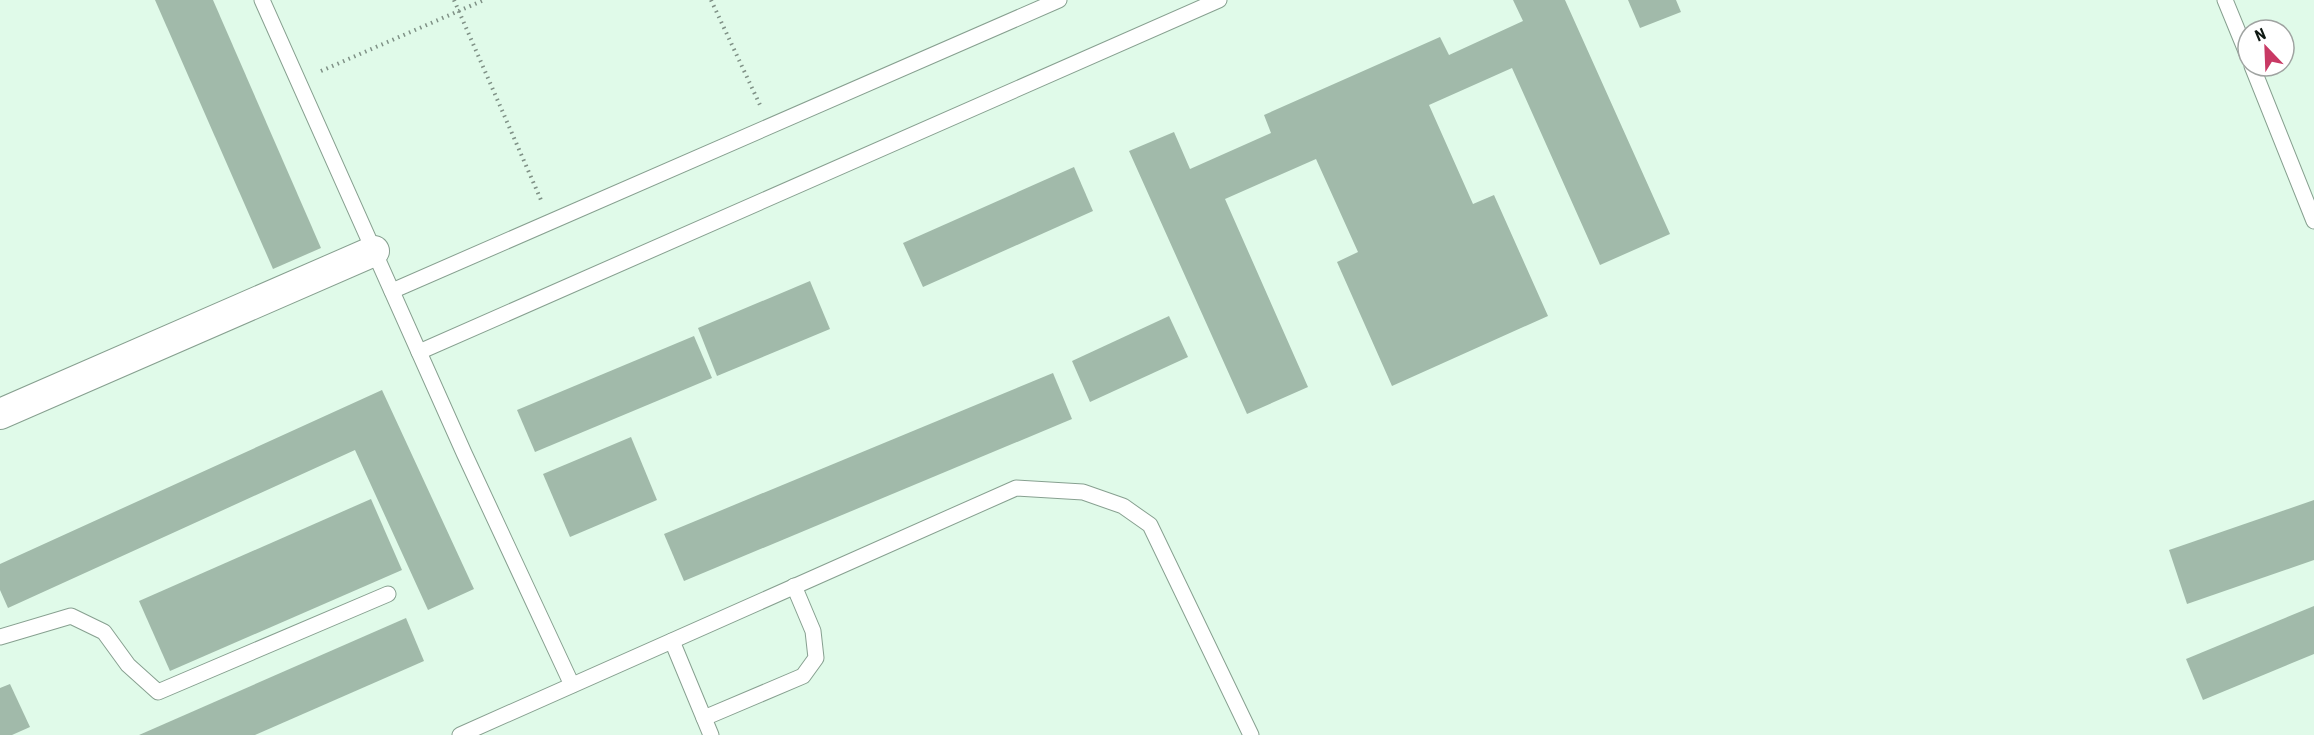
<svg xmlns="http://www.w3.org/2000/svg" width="2314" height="735" viewBox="0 0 2314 735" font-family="'Roboto Condensed',sans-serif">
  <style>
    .building { fill: #a1baaa }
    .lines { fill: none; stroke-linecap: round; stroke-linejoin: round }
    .lane-casing { stroke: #87a090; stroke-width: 17 }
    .street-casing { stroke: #87a090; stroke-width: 32 }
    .path { stroke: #7f9186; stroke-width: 4; stroke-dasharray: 1.5 4.5; stroke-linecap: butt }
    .lane { stroke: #fff; stroke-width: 15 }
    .street { stroke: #fff; stroke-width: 30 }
  </style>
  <rect width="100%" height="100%" fill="#e0fae9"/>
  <g class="building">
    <polygon points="155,0 213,0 321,248 273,269"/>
    <polygon points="1513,0 1565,0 1670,234 1600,265 1512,68 1429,105 1473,204 1494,195 1548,316 1392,386 1337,262 1358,252 1316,159 1225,199 1308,387 1247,414 1129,151 1174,132 1190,169 1271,133 1264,115 1440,37 1449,55 1523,21"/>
    <polygon points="1628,0 1676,0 1681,12 1640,28"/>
    <polygon points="1074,167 1093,211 923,287 903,243"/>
    <polygon points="810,281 830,329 717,376 698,328"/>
    <polygon points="1169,316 1188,357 1090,402 1072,361"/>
    <polygon points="694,336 712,378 535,452 517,410"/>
    <polygon points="1053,373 1072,419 684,581 664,534"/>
    <polygon points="382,390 474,589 428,610 355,450 8,608 0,590 0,564"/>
    <polygon points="631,437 657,500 570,537 543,474"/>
    <polygon points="371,499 402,570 170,671 139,601"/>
    <polygon points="2314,500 2314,560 2187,604 2169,550"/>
    <polygon points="2314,606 2314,654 2203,700 2186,659"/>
    <polygon points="406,618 424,661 255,735 139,735"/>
    <polygon points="10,684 30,727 12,735 0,735 0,688"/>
  </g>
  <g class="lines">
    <defs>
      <g id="lane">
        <polyline points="262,0 464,453 572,685"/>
        <polyline points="2225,0 2248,56"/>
        <polyline points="2252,66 2314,221"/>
        <polyline points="392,291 1059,0"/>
        <polyline points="419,352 1219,0"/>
        <polyline points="0,637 71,616 104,632 128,665 158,692 388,594"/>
        <polyline points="672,641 711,735"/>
        <polyline points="704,718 803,676 816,658 813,631 794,586"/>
        <polyline points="460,735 1016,488 1083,492 1123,506 1150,525 1251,735"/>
      </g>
      <polyline id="street" points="0,414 374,251"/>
    </defs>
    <use href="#lane" class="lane-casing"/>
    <use href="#street" class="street-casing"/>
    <g class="path">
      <polyline points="454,0 541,200"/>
      <polyline points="711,0 760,105"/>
      <polyline points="321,71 484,0"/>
    </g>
    <use href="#lane" class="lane"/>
    <use href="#street" class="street"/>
  </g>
  <g transform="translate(2266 48) rotate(337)"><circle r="28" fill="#ffffff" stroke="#9fa3a1" stroke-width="1.5"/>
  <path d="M0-4.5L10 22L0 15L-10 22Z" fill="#c83964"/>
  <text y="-9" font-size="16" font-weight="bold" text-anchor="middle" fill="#0f1913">N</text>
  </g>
</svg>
